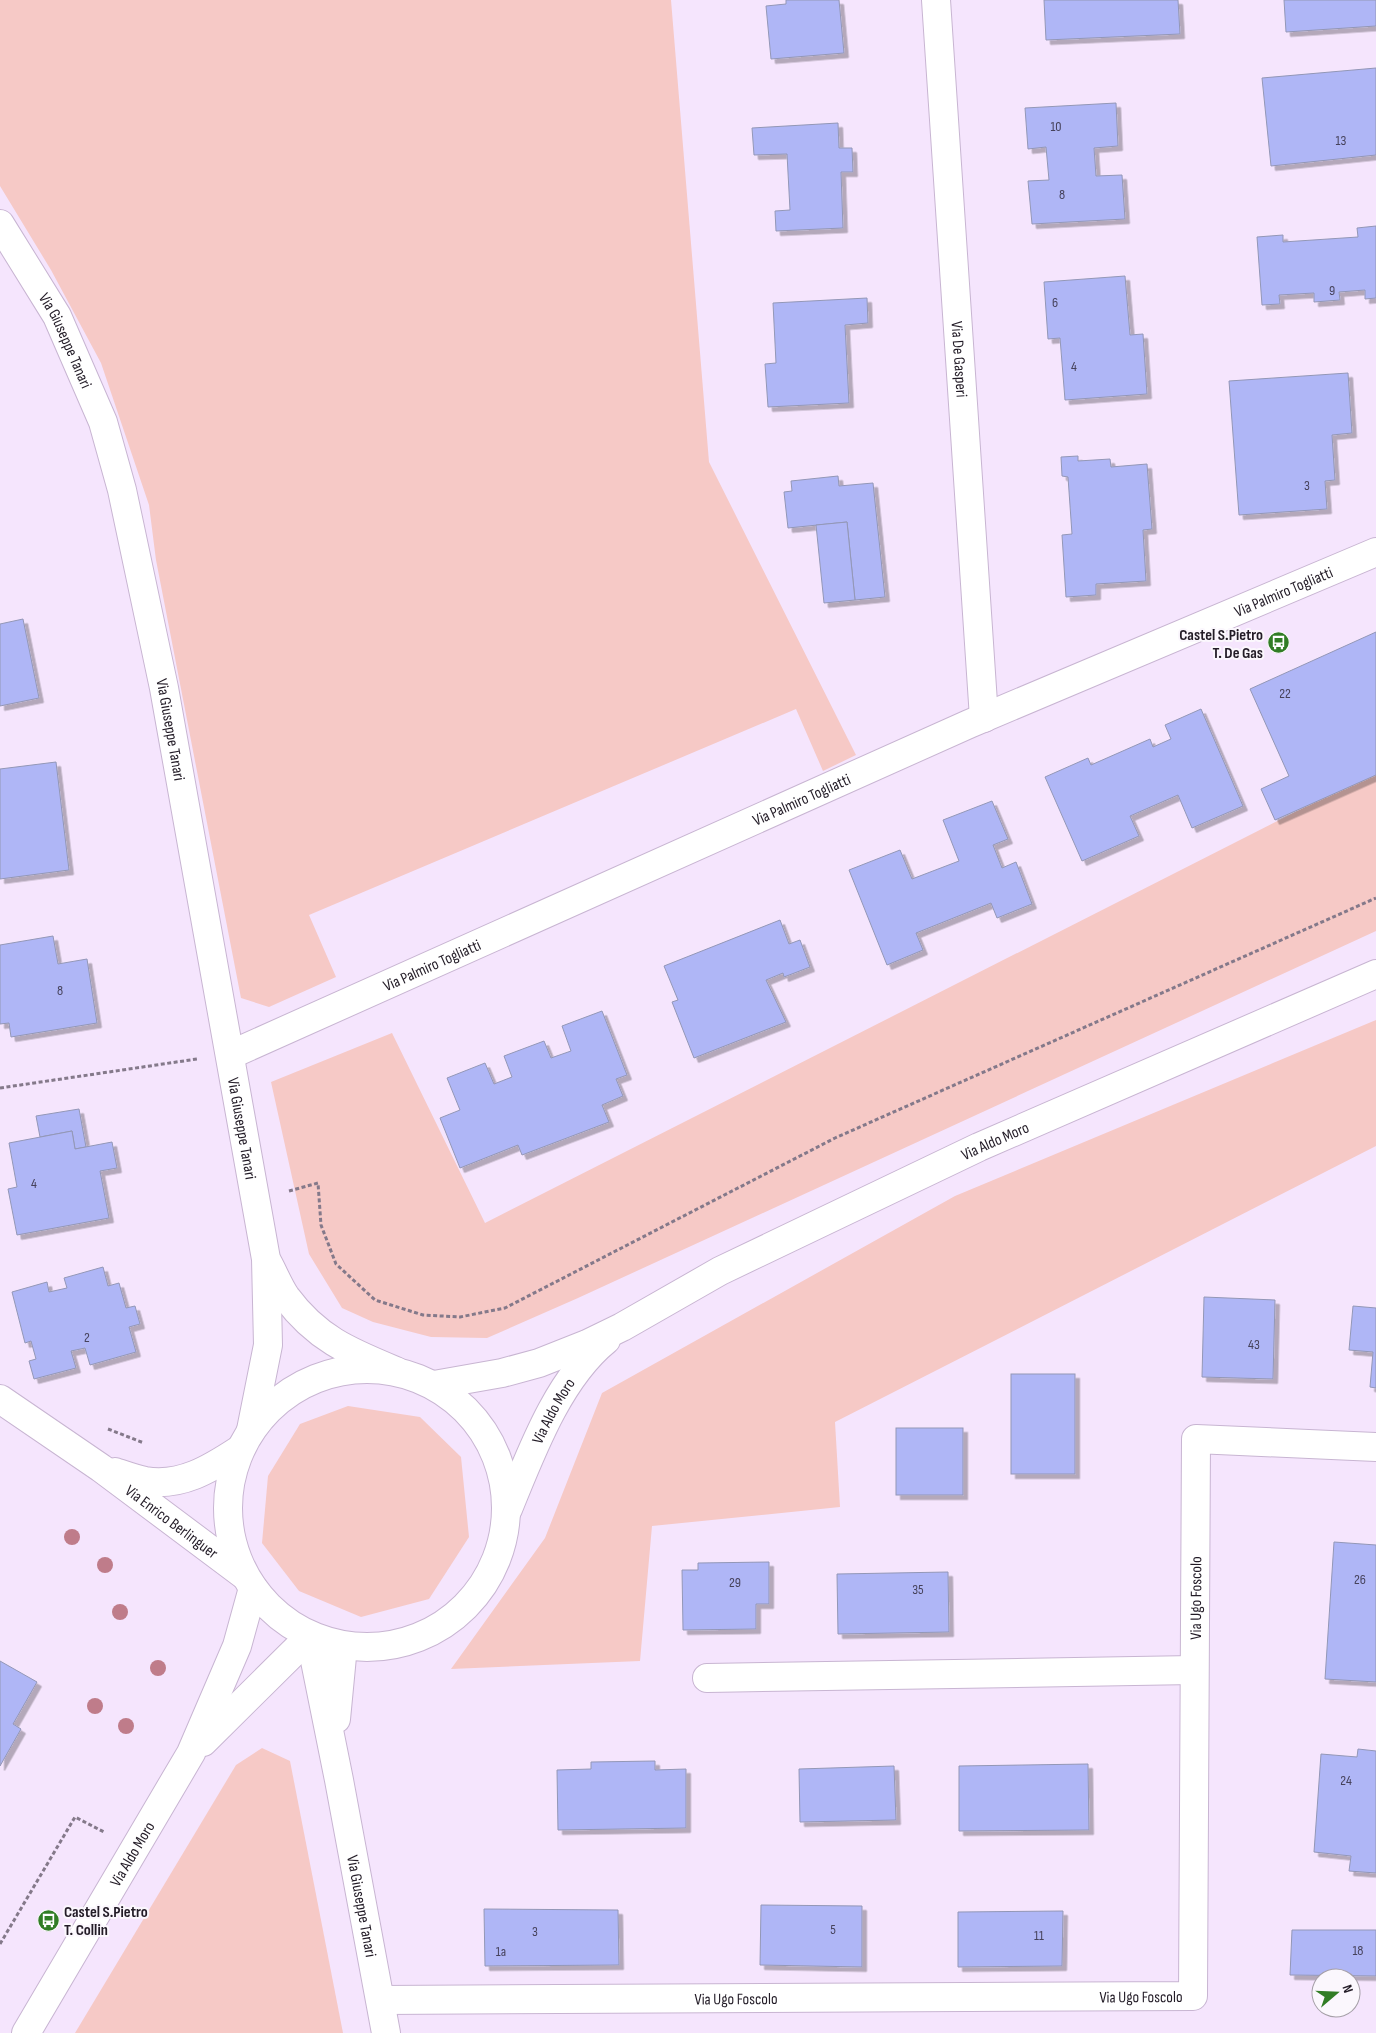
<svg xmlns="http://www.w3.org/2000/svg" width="1376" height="2033" viewBox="0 0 1376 2033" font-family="'Sofia Sans Condensed',sans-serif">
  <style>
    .green { fill: #f6c9c6 }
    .building { fill: #afb6f6; stroke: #9397b6; filter: url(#shadow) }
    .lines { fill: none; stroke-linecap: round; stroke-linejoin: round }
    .minor-casing { stroke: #c8b5d2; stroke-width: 30 }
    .tertiary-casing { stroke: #c8b5d2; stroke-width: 30 }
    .secondary-casing { stroke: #c8b5d2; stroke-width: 30 }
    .path { stroke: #84798a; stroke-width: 3; stroke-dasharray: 4 2.5; stroke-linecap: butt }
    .minor { stroke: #fff; stroke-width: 28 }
    .tertiary { stroke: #fff; stroke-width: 28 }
    .secondary { stroke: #fff; stroke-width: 28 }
    .tree { fill: #bf7c8a }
    .labels { text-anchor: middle; stroke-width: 4; stroke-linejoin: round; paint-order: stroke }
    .number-label { font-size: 14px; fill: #46425b }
    .street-label { font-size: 16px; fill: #231c27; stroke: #fbf7fd }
    .poi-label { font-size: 16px; font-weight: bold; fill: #231c27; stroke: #fbf7fd; text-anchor: end }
  </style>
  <defs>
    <filter id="shadow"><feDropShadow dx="4.5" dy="4.5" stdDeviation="0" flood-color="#0004"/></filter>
  </defs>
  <rect width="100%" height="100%" fill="#f5e5fd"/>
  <g class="green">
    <polygon points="0,0 671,0 709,462 856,755 823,771 796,709 309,915 336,977 269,1007 241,998 156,560 149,505 101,363 51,270 0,186"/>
    <polygon points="1376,771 1376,931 578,1298 487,1338 431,1337 373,1322 342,1308 309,1254 271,1082 392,1033 485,1223"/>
    <polygon points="1376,1020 1376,1146 835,1422 840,1507 652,1526 640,1661 451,1669 545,1538 602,1393 955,1196"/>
    <polygon points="348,1406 420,1417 461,1457 469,1537 429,1599 361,1617 299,1591 262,1543 268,1476 300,1424"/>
    <polygon points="262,1748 290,1761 343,2033 75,2033 236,1765"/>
  </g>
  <g class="building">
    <polygon points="786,0 839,0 844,53 771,59 766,6 786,4"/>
    <polygon points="1044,0 1178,0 1180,34 1046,40"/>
    <polygon points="1284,0 1376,0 1376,26 1286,32"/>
    <polygon points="1376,68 1376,155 1271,166 1262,78"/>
    <polygon points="1116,103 1118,146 1094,148 1096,176 1122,175 1125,219 1032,224 1028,181 1049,180 1046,147 1028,149 1025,108"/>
    <polygon points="838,123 839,148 852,148 853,172 841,172 843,228 776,231 775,211 790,210 787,154 754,155 752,128"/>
    <polygon points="1376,226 1376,298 1365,299 1365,290 1339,292 1340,300 1314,302 1314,293 1279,295 1280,304 1262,305 1257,237 1283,235 1283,242 1358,237 1357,228"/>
    <polygon points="1125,276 1130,335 1143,334 1147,394 1065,400 1060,338 1048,339 1044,282"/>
    <polygon points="867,298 868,323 845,325 849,403 768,407 765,364 776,363 773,303"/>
    <polygon points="1348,373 1352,433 1332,435 1335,480 1325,481 1327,509 1239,515 1229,381"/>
    <polygon points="1078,456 1078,461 1110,459 1111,467 1147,464 1152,529 1143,530 1146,581 1096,584 1096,595 1066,597 1062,535 1072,534 1068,477 1062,476 1061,457"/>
    <polygon points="838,476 839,486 873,483 885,597 855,600 847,522 788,528 784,492 792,491 791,481"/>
    <polygon points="847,522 855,600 824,603 816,525"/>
    <polygon points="23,619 39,698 0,706 0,624"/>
    <polygon points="1376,632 1376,775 1275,820 1261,789 1289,776 1250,689"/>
    <polygon points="1201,709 1243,806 1192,828 1178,795 1130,816 1139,836 1082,861 1045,777 1088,758 1091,765 1150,739 1153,747 1171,739 1165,725"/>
    <polygon points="56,762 69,870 0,879 0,769"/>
    <polygon points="992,801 1008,839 993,845 1002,868 1016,862 1032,904 997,918 991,903 916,933 923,950 887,965 849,870 900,850 912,879 959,861 943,820"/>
    <polygon points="780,920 789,944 800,940 810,967 784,977 783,973 766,980 786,1022 694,1058 672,1002 678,1000 664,966"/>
    <polygon points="53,936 58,964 87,959 97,1023 11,1037 9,1023 0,1024 0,945"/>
    <polygon points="602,1011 627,1075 616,1079 623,1096 602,1105 609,1122 522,1155 518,1145 460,1168 440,1118 460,1110 447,1078 485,1063 494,1084 512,1077 504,1056 544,1041 551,1058 571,1051 562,1026"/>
    <polygon points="79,1109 86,1147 75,1149 72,1131 40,1137 36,1116"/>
    <polygon points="72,1131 75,1149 112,1142 117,1168 100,1171 109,1218 17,1235 8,1189 17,1187 9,1143"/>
    <polygon points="103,1267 108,1286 119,1283 126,1308 135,1306 140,1324 129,1327 136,1352 90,1365 85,1348 71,1351 76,1368 34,1379 29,1361 36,1359 31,1341 25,1343 12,1292 47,1282 49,1292 67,1288 64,1278"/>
    <polygon points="1204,1297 1275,1300 1273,1379 1202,1377"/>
    <polygon points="1353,1306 1376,1308 1376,1388 1370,1387 1373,1352 1349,1350"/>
    <rect x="1011" y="1374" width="64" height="100"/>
    <rect x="896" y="1428" width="67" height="67"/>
    <polygon points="1334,1542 1376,1545 1376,1682 1325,1679"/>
    <polygon points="769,1562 769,1604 756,1604 756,1629 683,1630 682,1570 698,1570 698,1563"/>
    <polygon points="948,1572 949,1632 838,1634 837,1574"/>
    <polygon points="0,1661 37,1682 13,1724 21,1729 0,1766"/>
    <polygon points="1358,1749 1376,1751 1376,1873 1349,1871 1351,1856 1314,1852 1321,1754 1357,1757"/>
    <polygon points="655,1761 655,1770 686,1769 686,1828 558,1830 557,1770 591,1769 591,1762"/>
    <polygon points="1088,1764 1089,1830 959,1831 959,1766"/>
    <polygon points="894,1766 896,1820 800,1822 799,1769"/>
    <polygon points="761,1905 862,1906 862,1967 760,1965"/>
    <polygon points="484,1909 618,1910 619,1965 485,1966"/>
    <polygon points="1063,1911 1062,1966 958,1967 958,1912"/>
    <polygon points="1292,1930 1376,1930 1376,1976 1290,1975"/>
  </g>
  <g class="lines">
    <defs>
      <g id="minor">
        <path id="s1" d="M936,0L984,718"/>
        <path id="s2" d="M230,1055L969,724L1376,552"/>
        <path id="s3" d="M0,1399L101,1468L244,1575"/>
        <path d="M115,1472C124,1475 135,1479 145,1481C181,1487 210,1469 239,1450"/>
        <path id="s4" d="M310,1636L339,1780L386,2033"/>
        <polyline points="707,1678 1194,1670"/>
        <polyline points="336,1719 343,1646"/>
        <path id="s5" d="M381,2000L1193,1996L1196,1439L1376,1447"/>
      </g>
      <g id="tertiary">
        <path id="s6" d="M0,224L57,316L103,422L122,490L164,688L266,1259L268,1345L251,1430"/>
        <path d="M268,1263C274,1274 279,1287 286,1297C317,1339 350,1352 396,1371"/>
      </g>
      <g id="secondary">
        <circle cx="367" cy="1508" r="139"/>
        <path id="s7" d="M434,1385L502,1373L539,1363L587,1344L622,1327L720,1271L979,1147L1376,974"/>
        <path id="s8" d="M508,1509C531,1453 558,1379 606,1340"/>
        <polyline points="203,1742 310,1636"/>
        <path id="s9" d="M26,2033L191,1753L237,1646L253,1588"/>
      </g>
    </defs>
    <use href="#minor" class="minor-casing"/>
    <use href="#tertiary" class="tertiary-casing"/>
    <use href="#secondary" class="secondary-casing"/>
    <g class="path">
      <polyline points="0,1088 197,1059"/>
      <polyline points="289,1191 318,1183 321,1225 336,1264 375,1300 423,1315 460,1317 505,1308 835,1138 1376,898"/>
      <polyline points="108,1429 144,1443"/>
      <polyline points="0,1944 75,1817 104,1832"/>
    </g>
    <use href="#minor" class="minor"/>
    <use href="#tertiary" class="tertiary"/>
    <use href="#secondary" class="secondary"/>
  </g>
  <g class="tree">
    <circle cx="72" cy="1537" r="8"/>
    <circle cx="105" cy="1565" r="8"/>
    <circle cx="120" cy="1612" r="8"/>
    <circle cx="158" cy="1668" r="8"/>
    <circle cx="95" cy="1706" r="8"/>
    <circle cx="126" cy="1726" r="8"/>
  </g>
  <defs>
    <symbol id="bus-disc" viewBox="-11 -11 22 22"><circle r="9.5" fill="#317d25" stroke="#fbf7fd"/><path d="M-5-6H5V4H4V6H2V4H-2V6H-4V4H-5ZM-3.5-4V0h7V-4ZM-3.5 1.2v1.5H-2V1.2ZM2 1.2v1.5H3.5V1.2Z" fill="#fff"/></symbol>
  </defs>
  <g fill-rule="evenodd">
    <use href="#bus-disc" x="1266" y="630" width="25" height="25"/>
    <use href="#bus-disc" x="36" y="1908" width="25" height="25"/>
  </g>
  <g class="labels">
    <g class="number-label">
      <text x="1056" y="131">10</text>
      <text x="1341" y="145">13</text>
      <text x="1062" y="199">8</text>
      <text x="1332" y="295">9</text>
      <text x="1055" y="307">6</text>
      <text x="1074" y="371">4</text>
      <text x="1307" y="490">3</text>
      <text x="1285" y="698">22</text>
      <text x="60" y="995">8</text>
      <text x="34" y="1188">4</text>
      <text x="87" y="1342">2</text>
      <text x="1254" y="1349">43</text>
      <text x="1360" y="1584">26</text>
      <text x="735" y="1587">29</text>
      <text x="918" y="1594">35</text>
      <text x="1346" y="1785">24</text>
      <text x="833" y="1934">5</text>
      <text x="535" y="1936">3</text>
      <text x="1039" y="1940">11</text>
      <text x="1358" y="1955">18</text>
      <text x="501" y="1956">1a</text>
    </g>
    <g class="street-label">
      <text dy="6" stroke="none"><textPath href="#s6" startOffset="134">Via Giuseppe Tanari</textPath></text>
      <text dy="6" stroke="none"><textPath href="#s1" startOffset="360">Via De Gasperi</textPath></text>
      <text dy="6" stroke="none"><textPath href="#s2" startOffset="1151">Via Palmiro Togliatti</textPath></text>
      <text dy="6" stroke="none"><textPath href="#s6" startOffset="539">Via Giuseppe Tanari</textPath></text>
      <text dy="6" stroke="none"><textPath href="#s2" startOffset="626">Via Palmiro Togliatti</textPath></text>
      <text dy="6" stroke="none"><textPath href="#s2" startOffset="221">Via Palmiro Togliatti</textPath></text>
      <text dy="6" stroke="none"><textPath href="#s6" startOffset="944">Via Giuseppe Tanari</textPath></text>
      <text dy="6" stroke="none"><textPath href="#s7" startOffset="615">Via Aldo Moro</textPath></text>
      <text dy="6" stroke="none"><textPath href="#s8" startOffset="108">Via Aldo Moro</textPath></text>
      <text dy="6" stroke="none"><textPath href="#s3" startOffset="211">Via Enrico Berlinguer</textPath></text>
      <text dy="6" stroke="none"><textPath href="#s5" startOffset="1210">Via Ugo Foscolo</textPath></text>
      <text dy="6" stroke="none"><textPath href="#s9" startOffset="208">Via Aldo Moro</textPath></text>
      <text dy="6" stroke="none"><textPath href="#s4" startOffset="275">Via Giuseppe Tanari</textPath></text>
      <text dy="6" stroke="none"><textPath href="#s5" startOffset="760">Via Ugo Foscolo</textPath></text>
      <text dy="6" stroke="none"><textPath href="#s5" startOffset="355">Via Ugo Foscolo</textPath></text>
    </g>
    <g class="poi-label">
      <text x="1263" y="640">Castel S.Pietro<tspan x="1263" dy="18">T. De Gas</tspan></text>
      <text x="64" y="1917" text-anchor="start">Castel S.Pietro<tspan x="64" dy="18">T. Collin</tspan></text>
    </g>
  </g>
  <g transform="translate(1336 1993) rotate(71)"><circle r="24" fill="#fbf7fd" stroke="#a59fa7"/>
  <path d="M0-4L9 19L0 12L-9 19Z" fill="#317d25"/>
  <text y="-8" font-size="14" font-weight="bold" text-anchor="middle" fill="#231c27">N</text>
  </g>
</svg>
